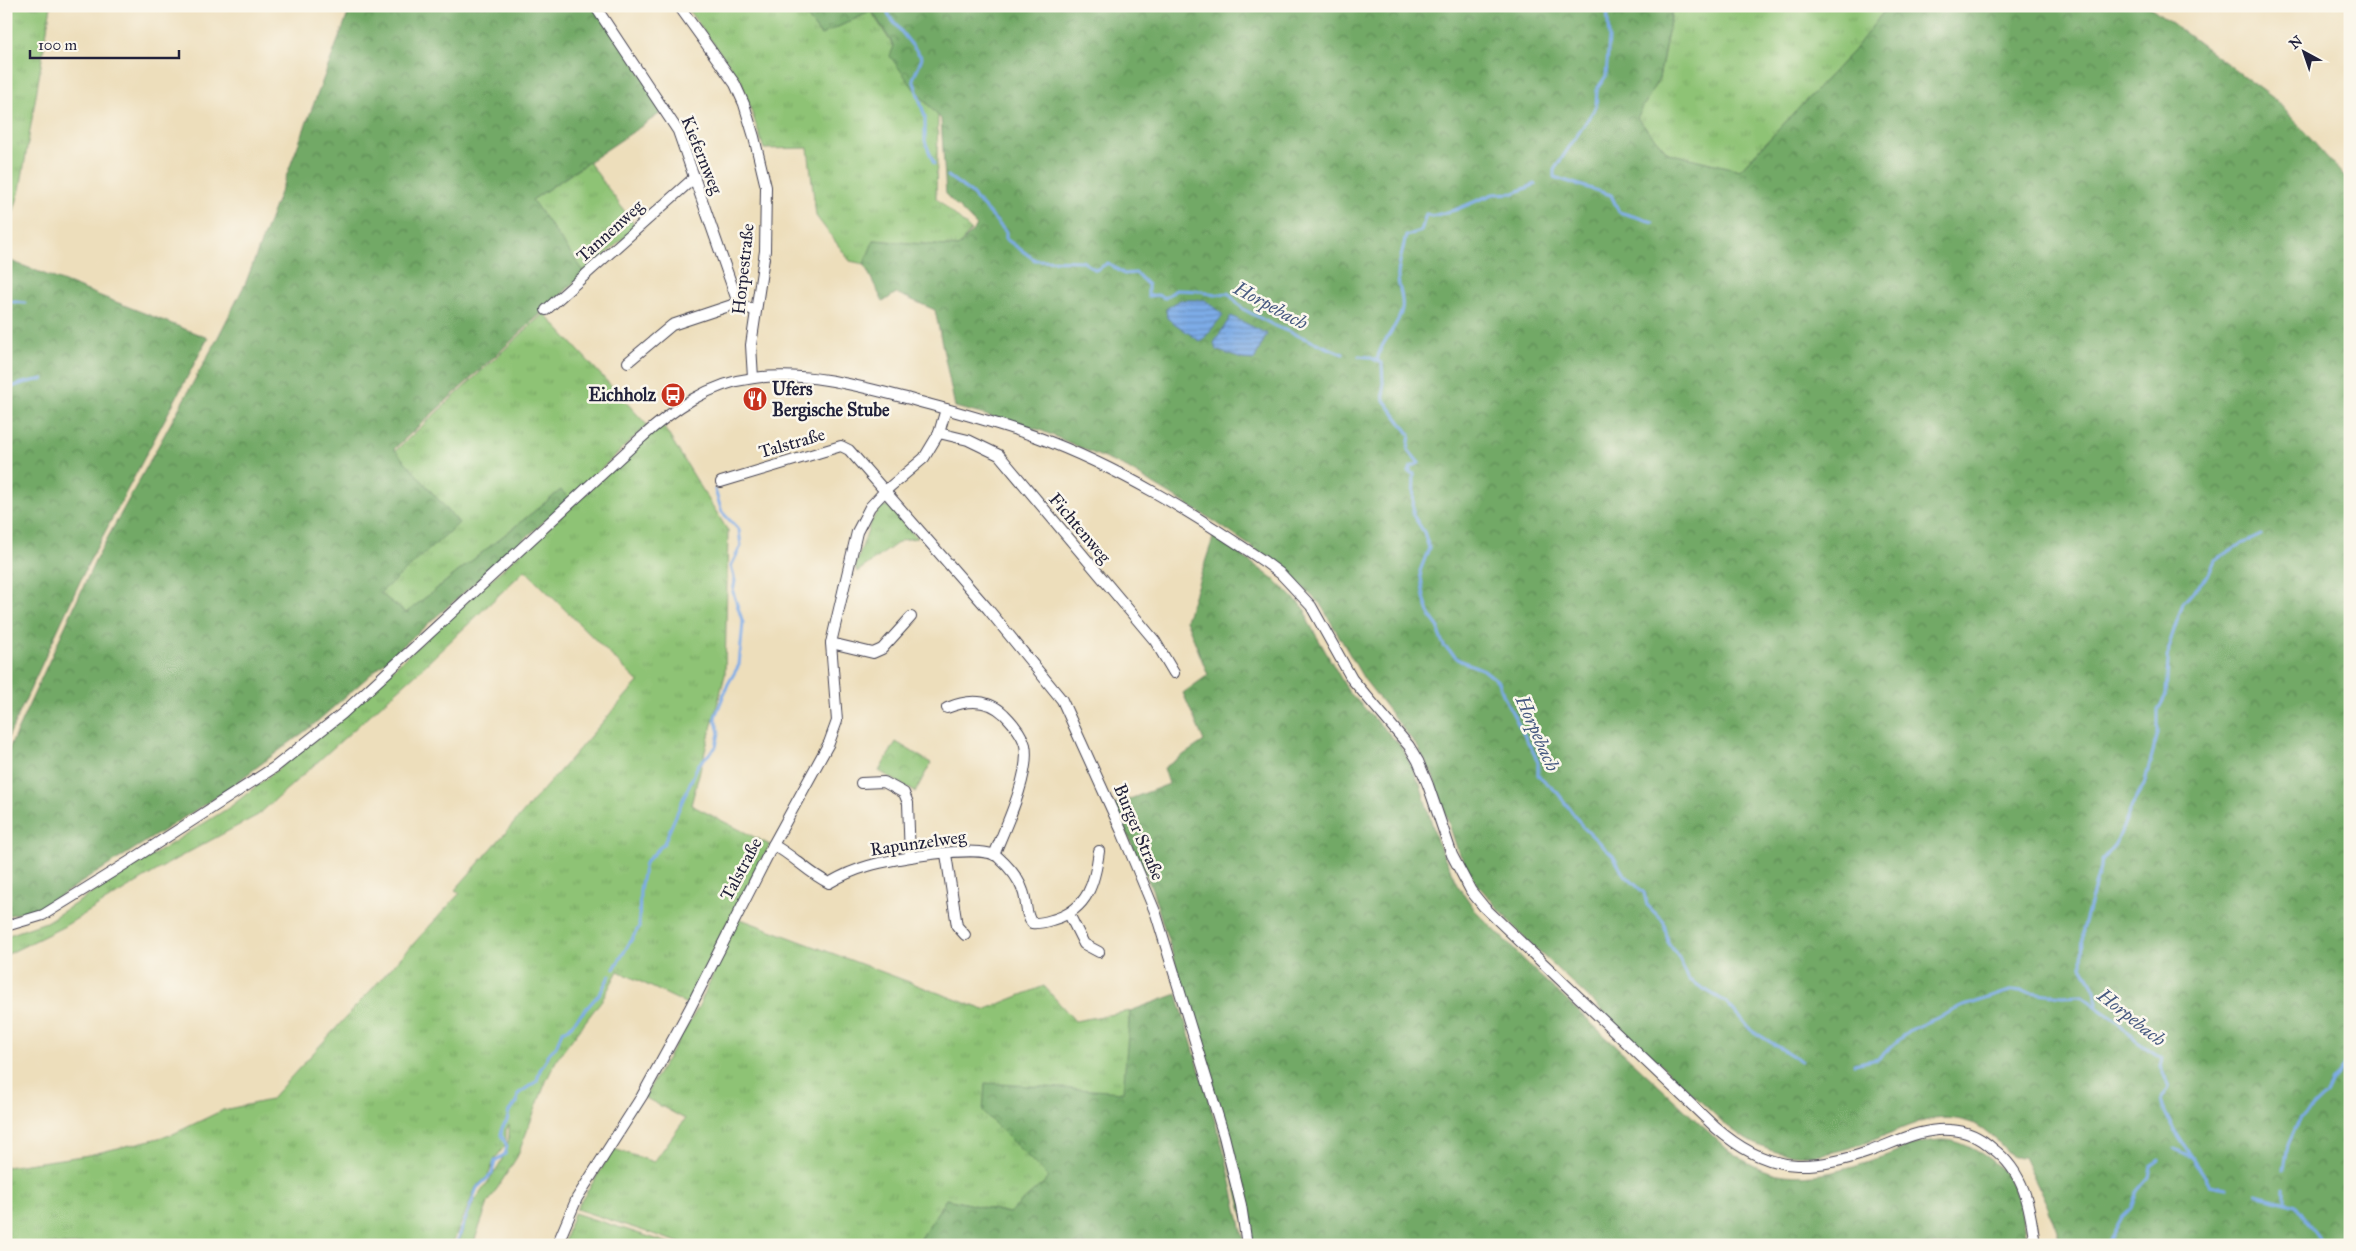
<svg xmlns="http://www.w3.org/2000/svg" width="2356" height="1251" viewBox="0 0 2356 1251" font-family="'IM FELL Great Primer',serif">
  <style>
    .grass { fill: url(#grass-tufts); stroke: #587258 }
    .forest { fill: url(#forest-crowns); stroke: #4a6650 }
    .park { fill: url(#park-crowns); stroke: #587258 }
    .water { fill: url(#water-rules); stroke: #506791 }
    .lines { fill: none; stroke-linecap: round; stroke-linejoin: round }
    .stream { stroke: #7dace7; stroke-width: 3 }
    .minor-casing { stroke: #403e4e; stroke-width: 12 }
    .minor { stroke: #fff; stroke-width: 10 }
    .labels { text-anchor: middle; stroke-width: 5; stroke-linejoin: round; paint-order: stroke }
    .street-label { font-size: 18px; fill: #22223b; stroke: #fbf7ec }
    .poi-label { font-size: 18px; font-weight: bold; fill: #22223b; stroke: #fbf7ec; text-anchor: start }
    .water-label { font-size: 19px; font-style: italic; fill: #465980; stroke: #fbf7ec }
  </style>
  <defs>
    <pattern id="grass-tufts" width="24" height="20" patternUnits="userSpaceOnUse" patternTransform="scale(1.25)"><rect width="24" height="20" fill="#8ec375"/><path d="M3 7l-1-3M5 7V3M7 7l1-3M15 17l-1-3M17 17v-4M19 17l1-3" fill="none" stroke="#7aa766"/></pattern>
    <pattern id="forest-crowns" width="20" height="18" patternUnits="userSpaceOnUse" patternTransform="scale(1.25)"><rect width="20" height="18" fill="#72a966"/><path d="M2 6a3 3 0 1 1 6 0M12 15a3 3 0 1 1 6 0" fill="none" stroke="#5d8955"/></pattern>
    <pattern id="park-crowns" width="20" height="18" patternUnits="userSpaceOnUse" patternTransform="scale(1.25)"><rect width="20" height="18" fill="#8ec375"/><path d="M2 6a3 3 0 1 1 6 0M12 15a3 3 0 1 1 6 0" fill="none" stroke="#7aa766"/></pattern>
    <pattern id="water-rules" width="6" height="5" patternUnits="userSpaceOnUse" patternTransform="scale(1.25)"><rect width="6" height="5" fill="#7dace7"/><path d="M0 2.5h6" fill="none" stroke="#668cbc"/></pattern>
  </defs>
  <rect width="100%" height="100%" fill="#fbf7ec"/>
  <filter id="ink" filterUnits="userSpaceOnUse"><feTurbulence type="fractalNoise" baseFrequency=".02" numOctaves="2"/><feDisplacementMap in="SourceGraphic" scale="10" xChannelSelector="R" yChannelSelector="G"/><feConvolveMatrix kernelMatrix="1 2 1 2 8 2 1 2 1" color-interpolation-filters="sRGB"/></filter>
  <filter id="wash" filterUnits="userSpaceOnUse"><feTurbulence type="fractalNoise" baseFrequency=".0096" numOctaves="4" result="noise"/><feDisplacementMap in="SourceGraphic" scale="20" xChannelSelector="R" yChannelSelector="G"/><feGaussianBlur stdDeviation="1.12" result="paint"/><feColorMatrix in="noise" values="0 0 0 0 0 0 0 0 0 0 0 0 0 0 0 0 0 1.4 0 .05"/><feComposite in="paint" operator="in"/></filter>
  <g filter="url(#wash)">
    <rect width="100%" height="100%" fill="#eddebb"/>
    <g class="grass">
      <polygon points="6,6 51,6 20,190 6,237"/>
      <polygon points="685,6 798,6 821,35 871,11 894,47 914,89 938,116 936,198 971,230 958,247 874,240 864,264 850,261 816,216 808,148 764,149 741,80"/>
      <polygon points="1673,6 1888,6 1854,50 1740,170 1668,153 1637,118 1659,78"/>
      <polygon points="589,162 636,227 585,273 532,200"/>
      <polygon points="544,313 647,425 570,499 561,490 406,613 379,593 459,523 395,451"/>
      <path d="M662,424L728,531L725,675L691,805L770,845L731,916L687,1004L618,971L604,997L557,1059L547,1079L517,1157L488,1203L473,1245H458C463,1231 467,1214 475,1201C491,1175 511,1157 509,1125L506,1130V1144L495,1159L488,1176L476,1187L452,1245H6V1167L89,1155L171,1135L223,1110L270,1100L460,893L455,890L638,682L525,570L417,673L258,815L176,859L63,927L6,955V936L46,922L230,807L316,739Z"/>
      <polygon points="881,506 889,507 917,538 902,540 857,572 855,567 870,524"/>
      <polygon points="738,918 984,1010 1044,986 1075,1021 1130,1011 1124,1092 983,1112 1050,1178 1009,1213 946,1199 917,1245 687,1245 576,1209 614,1149 654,1162 685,1119 644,1097 698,1008"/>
      <polygon points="574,1213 675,1245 563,1245"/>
    </g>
    <g class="forest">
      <polygon points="351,6 600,6 664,111 532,200 585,273 394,449 459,523 380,593 406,613 561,490 570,499 312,726 221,794 41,908 6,916 6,755 97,557 216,341 246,282"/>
      <path d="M798,6H1673L1659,78L1637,118L1668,153L1740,170L1854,50L1888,6H2149L2276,100L2350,183V1245H2062L2047,1205L2024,1157H2013C2001,1146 1988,1129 1972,1123C1930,1108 1900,1132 1862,1144C1808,1162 1772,1161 1726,1125L1526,940L1476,883L1458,851L1433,776L1419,749L1364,679L1321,605L1285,570L1214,521L1127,468L1040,430L955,407L935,310L896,293L883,302L864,264L874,240L958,247L977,226L946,195L941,119L914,89L890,56L894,46L872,11L821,35Z"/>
      <polygon points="6,259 208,338 88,564 6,742"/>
      <path d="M1214,535L1275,580L1306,610L1308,621L1348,691L1399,744L1409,761L1421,787L1437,841L1457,884L1475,910L1538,974L1727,1149C1744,1161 1763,1173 1785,1175C1811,1178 1838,1172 1863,1164C1889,1156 1915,1140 1943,1140C1957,1140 1970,1147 1982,1154C2019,1177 2020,1205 2027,1245H1251L1184,991L1152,889L1114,805L1169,784L1164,768L1204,741L1183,693L1208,675L1186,620Z"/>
      <polygon points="1177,994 1225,1155 1245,1245 917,1245 946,1199 1009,1213 1049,1178 983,1112 985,1083 1123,1092 1130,1011"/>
    </g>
    <polygon class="park" points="896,742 931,763 915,792 879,771"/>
    <g class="water">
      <polygon points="1180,300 1205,300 1223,315 1201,342 1167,318 1166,309"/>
      <polygon points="1231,316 1267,334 1254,360 1242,359 1216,350 1214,343"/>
    </g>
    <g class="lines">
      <g class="stream">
        <polyline points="886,6 889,16 922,58 913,79 925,117 925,141 934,164"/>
        <polyline points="1607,6 1609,38 1606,76 1597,89 1596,107 1554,170 1554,177 1611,195 1619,212 1653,222"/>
        <polyline points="948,176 971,193 1006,232 1006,239 1035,260 1082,261 1096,270 1108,263 1124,274 1136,273 1148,285 1148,296 1157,295 1165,298 1176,290 1201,291 1214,295 1228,293 1243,309 1275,326 1343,354"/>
        <polyline points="6,301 25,303"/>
        <polyline points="1359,356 1369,357 1382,363 1384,400 1410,435 1408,450 1419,463 1411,467 1409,472 1414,474 1413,515 1424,532 1429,548 1420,571 1424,597 1430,616 1439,628 1439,634 1444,646 1459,660 1484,670 1499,682 1504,697 1538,761 1538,775 1557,792 1583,827 1613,856 1623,873 1644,893 1647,905 1664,922 1668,942 1679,958 1689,980 1726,1002 1751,1030 1801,1061"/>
        <path d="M1377,361C1380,341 1398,328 1402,309C1404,296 1397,285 1398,274C1399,262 1403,248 1406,236L1421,231L1426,214L1432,216L1455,210L1493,194L1514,193L1536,184"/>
        <polyline points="6,389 23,383 43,379"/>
        <polyline points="614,969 639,927 640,890 645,863 664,843 698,765 716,747 719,733 715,717 728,684 739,665 743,623 733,592 735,581 731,566 741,546 739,530 722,512 715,490"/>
        <polyline points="2098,1007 2093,986 2082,966 2083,929 2102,861 2116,844 2132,805 2144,785 2158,733 2158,710 2166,695 2169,645 2183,603 2209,574 2215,560 2234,548 2261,535"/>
        <path d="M1854,1064L1878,1059L1908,1031L1964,1006L2013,990L2063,996L2081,995L2118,1022L2136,1041L2162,1058L2160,1066L2169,1087L2161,1100C2167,1127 2196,1159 2210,1185L2227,1188"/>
        <polyline points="2175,1149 2194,1158"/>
        <polyline points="2284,1169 2288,1145 2299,1120 2326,1094 2332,1081 2350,1060"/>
        <polyline points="2257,1194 2295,1205 2324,1245"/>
        <polyline points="2284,1202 2284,1189"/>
        <polyline points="456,1245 477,1188 492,1174 495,1161 505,1154 507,1146 501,1135 502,1128 507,1121 509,1111 517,1103 518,1094 537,1081 540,1070 547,1059 547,1055 556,1047 562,1031 568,1029 601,992 610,975"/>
        <polyline points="2107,1245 2122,1217 2131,1208 2137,1191 2149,1177 2151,1166 2159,1160"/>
      </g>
    </g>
  </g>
  <g filter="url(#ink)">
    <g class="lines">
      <defs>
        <g id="minor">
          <polyline points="595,6 678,131 738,303 755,311"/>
          <polyline points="679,6 735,84 744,104 754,137 766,187 765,251 751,345 753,378"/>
          <polyline points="546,310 695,177"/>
          <polyline points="628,362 672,325 738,303"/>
          <polyline points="939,433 968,440 999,455 1155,641 1174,673"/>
          <polyline points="721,482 841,446 849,450 988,609 1062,700 1122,832 1156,914 1224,1136 1241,1205 1247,1245"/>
          <polyline points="831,643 873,653 882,649 911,617"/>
          <path d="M947,708C966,700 987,698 1004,714C1012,722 1022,733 1025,745C1031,774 1005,828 994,855"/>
          <polyline points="861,783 884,782 904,793 908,803 910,857"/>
          <path d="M773,845C793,855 808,873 829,883C841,876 854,870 868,866C891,859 981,843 998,857C1008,866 1019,879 1023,891C1027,901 1025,915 1032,923C1041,924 1048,921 1055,919C1088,909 1095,882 1099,851"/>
          <polyline points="946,854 957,926 965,935"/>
          <polyline points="1069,914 1084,944 1099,952"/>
          <path d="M6,926L43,915L130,861L275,767L342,714L640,439C672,410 709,383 754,378C808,371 859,386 910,399C952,411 996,422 1037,437C1118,467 1193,513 1265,562L1281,574L1311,606L1352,679L1409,746L1418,761L1428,785L1452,855L1471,891L1484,907L1716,1128C1739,1148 1766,1164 1797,1165C1821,1166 1845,1160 1868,1152C1894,1143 1923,1127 1951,1130C1966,1131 1981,1138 1992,1148C2025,1172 2030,1207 2035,1245"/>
          <polyline points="557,1245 577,1198 642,1096 689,1010 773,845 829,743 837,721 831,643 857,532 870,507 885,491 924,458 939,433 946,409"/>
        </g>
      </defs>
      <use href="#minor" class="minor-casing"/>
      <use href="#minor" class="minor"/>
    </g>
  </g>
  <defs>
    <symbol id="bus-disc" viewBox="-11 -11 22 22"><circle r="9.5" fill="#c8321e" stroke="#fbf7ec"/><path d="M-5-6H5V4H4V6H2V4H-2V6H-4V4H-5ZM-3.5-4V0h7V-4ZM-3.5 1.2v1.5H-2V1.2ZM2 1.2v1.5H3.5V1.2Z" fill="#fff"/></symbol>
    <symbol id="restaurant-disc" viewBox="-11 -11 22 22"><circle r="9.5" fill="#c8321e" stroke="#fbf7ec"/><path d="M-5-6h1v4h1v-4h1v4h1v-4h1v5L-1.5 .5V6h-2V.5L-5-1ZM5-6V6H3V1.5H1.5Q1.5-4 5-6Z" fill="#fff"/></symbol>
  </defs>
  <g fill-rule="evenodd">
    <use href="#bus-disc" x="659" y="381" width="28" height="28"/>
    <use href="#restaurant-disc" x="741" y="385" width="28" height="28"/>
  </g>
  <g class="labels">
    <g class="street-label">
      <text transform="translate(702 155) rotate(68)" y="6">Kiefernweg</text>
      <text transform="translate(610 231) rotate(-42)" y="6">Tannenweg</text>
      <text transform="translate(743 269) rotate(-84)" y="6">Horpestraße</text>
      <text transform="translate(792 443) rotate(-16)" y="6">Talstraße</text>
      <text transform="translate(1080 528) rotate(50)" y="6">Fichtenweg</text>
      <text transform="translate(1139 832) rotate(67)" y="6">Burger Straße</text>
      <text transform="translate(918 843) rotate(-8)" y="6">Rapunzelweg</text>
      <text transform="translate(741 869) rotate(-62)" y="6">Talstraße</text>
    </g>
    <g class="poi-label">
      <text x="772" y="395">Ufers<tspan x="772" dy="21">Bergische Stube</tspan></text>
      <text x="656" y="401" text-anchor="end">Eichholz</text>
    </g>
    <g class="water-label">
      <text transform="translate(1271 305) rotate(28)" y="7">Horpebach</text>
      <text transform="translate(1538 733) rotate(66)" y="7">Horpebach</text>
      <text transform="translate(2132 1017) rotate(38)" y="7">Horpebach</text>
    </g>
  </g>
  <rect width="2356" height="1251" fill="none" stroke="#fbf7ec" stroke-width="25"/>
  <g transform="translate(2304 52) rotate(320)" stroke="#fbf7ec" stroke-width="4" paint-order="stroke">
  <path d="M0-4L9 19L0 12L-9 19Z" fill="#22223b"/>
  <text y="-8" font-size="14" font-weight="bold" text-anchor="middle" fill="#22223b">N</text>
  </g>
  <path d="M30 50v8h149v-8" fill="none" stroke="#22223b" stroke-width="2.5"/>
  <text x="38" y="50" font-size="15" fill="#22223b" stroke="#fbf7ec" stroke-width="4" paint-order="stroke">100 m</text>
</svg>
